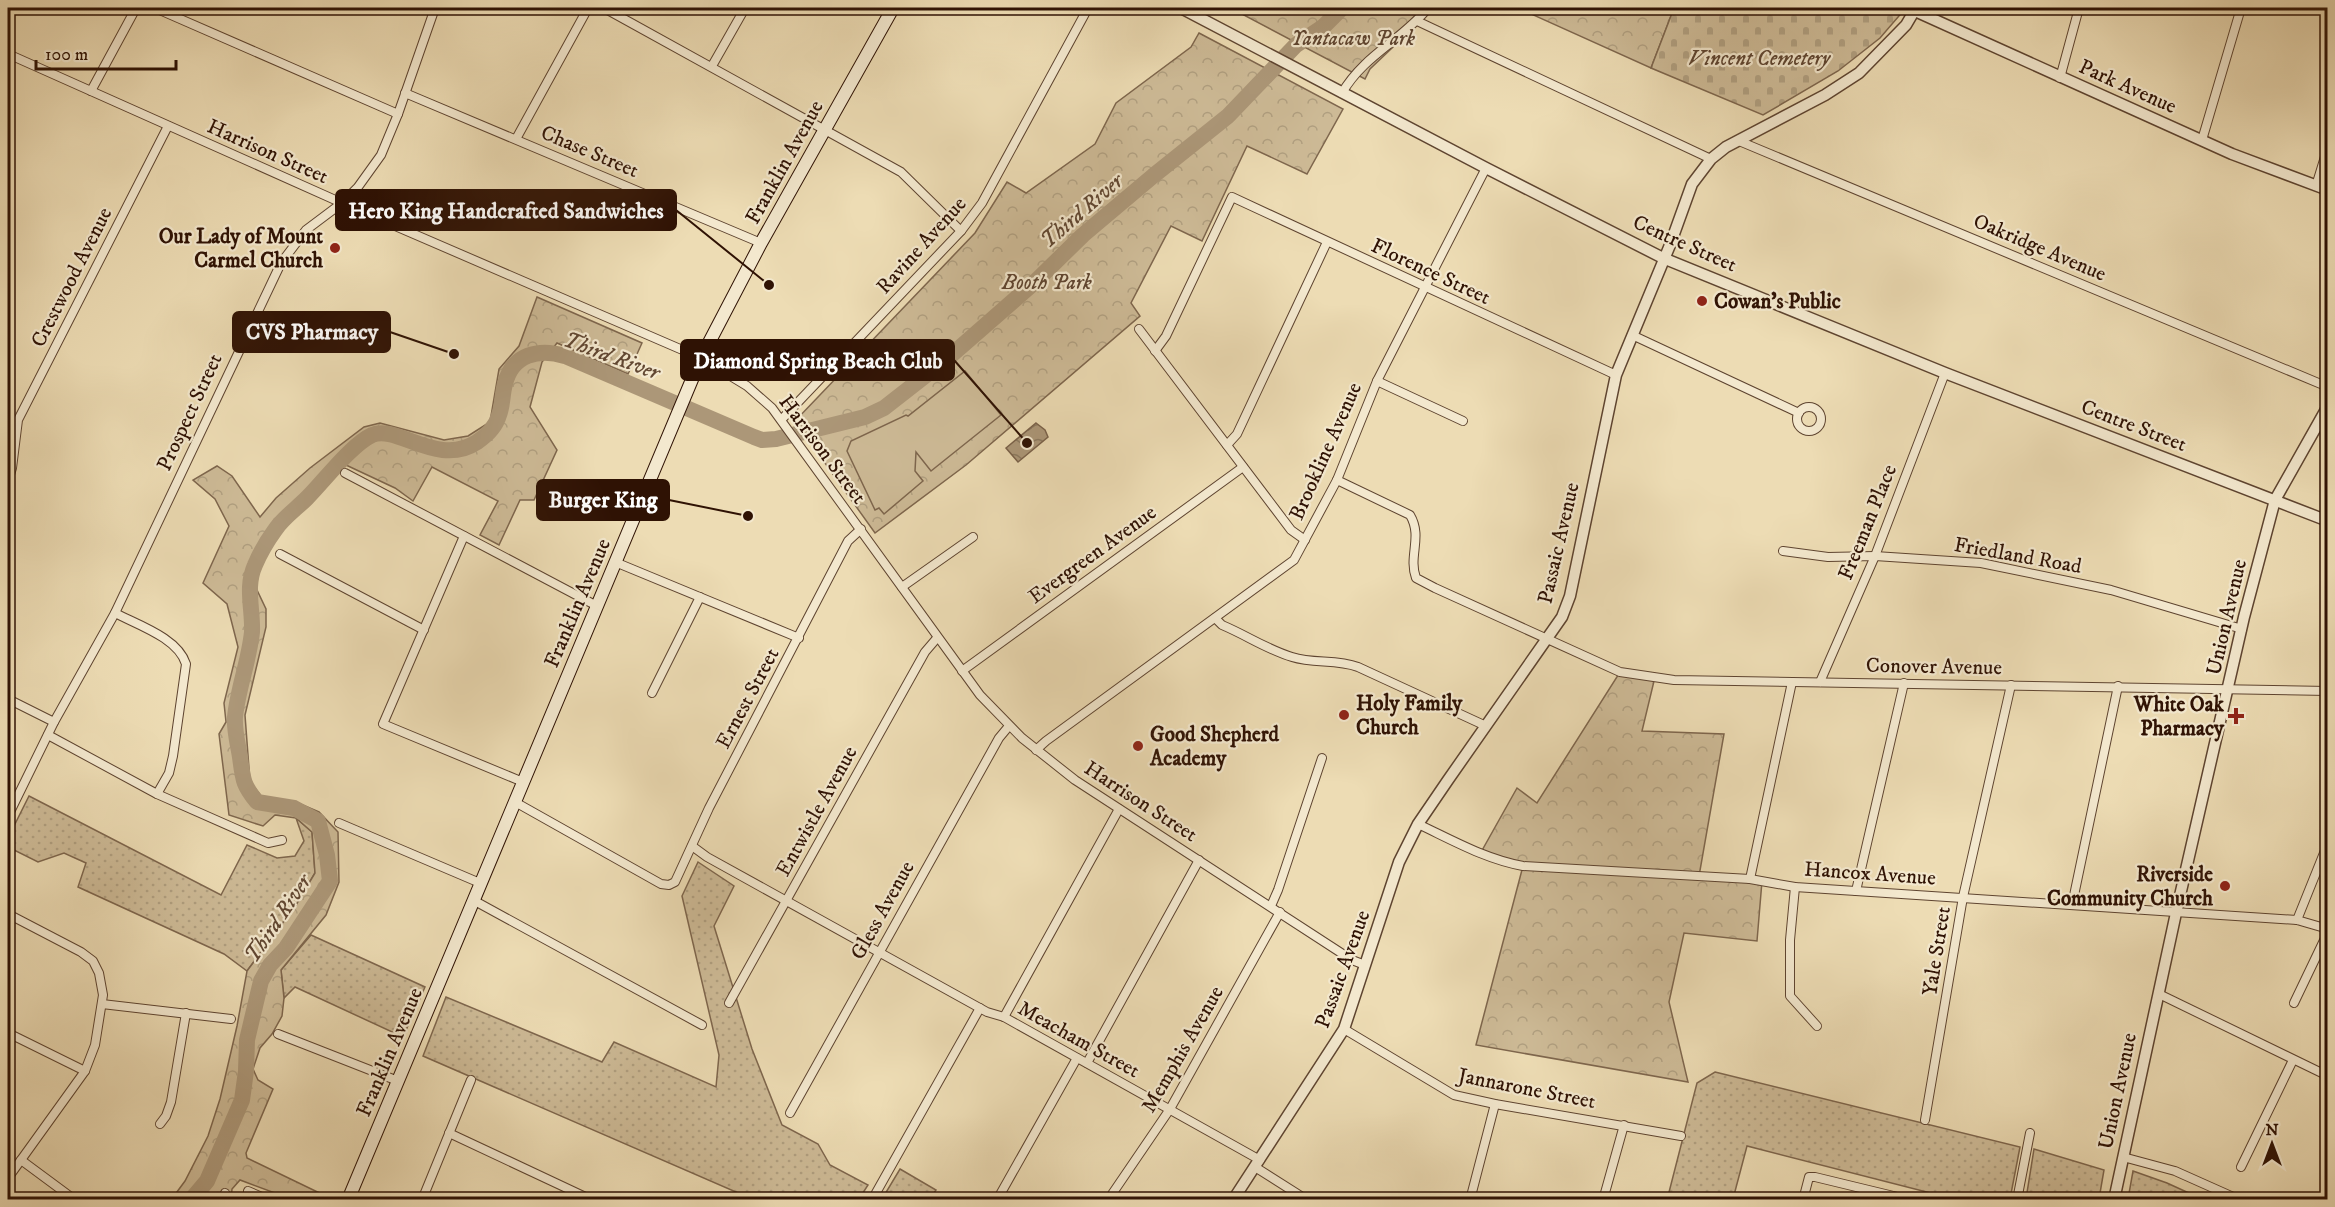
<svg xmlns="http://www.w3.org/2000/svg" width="2335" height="1207" viewBox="0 0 2335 1207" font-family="'IM FELL DW Pica',serif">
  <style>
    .grass { fill: url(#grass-dots); stroke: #7e664d; stroke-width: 1.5 }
    .forest { fill: url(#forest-crowns); stroke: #7e664d; stroke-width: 1.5 }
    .cemetery { fill: url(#cemetery-stones); stroke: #7e664d; stroke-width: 1.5 }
    .pitch { fill: #cdba96; stroke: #7e664d; stroke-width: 1.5 }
    .water { fill: url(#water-waves); stroke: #7a624a; stroke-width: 1.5 }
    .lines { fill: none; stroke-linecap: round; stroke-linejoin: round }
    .river { stroke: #ac9778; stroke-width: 16 }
    .minor-casing { stroke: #5e4430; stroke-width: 10 }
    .tertiary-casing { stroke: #5e4430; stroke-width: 13 }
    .secondary-casing { stroke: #2f1204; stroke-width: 14 }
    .minor { stroke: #f3e8ce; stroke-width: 8 }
    .tertiary { stroke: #f3e8ce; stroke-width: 10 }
    .secondary { stroke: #f3e8ce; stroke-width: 12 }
    .poi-dot { fill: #8f2418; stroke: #f3e8ce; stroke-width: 2 }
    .labels { text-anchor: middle; stroke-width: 4.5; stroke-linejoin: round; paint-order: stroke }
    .park-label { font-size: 21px; font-style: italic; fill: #5e4430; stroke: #f3e8ce }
    .street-label { font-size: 21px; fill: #2f1204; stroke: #f3e8ce }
    .poi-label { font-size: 21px; font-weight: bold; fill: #2f1204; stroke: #f3e8ce; text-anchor: end }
    .water-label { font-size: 22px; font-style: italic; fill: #614732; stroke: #f3e8ce }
    .leader { fill: none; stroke: #2f1204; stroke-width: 2 }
    .callout-dot { fill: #2f1204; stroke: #f3e8ce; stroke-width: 2 }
    .callout { fill: #2f1204; stroke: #2f1204; stroke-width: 2 }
    .callout-label { font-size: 22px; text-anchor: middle; font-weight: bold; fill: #fff }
  </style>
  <defs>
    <pattern id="grass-dots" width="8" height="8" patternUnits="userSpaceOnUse" patternTransform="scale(1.5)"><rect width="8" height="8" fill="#cdba96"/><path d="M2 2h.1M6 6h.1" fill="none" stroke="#b09f80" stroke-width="1.8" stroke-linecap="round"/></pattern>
    <pattern id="forest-crowns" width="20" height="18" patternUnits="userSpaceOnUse" patternTransform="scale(1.5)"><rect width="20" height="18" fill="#cdba96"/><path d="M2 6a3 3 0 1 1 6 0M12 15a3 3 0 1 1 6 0" fill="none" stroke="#b09f80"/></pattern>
    <pattern id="cemetery-stones" width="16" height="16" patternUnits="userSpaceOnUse" patternTransform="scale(1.5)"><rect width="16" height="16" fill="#cdba96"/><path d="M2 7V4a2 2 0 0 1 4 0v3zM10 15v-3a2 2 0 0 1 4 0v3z" fill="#b09f80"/></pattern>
    <pattern id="water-waves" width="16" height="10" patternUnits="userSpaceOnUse" patternTransform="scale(1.5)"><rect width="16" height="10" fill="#ac9778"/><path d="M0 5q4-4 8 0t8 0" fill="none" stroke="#8c7a60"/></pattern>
  </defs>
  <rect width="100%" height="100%" fill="#eddcb4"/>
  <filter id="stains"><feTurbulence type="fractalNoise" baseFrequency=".00333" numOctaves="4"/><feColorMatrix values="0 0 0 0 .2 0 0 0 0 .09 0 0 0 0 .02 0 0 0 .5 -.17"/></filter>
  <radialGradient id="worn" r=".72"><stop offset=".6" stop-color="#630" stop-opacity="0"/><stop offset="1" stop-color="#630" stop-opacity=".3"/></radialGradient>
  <g class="grass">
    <polygon points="29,796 221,895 247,845 277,858 295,856 304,841 296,818 312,832 315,873 296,905 247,971 224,954 78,887 86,863 64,853 38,862 8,847 8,838"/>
    <polygon points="698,862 734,886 714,926 752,1049 782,1125 818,1144 830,1165 868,1185 859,1199 752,1199 423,1056 446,997 602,1062 614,1042 716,1087 719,1055 682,896"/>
    <polygon points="311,935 425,987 403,1037 295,987 284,998 281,970"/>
    <polygon points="1715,1072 2020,1147 2010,1199 1954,1199 1747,1146 1733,1199 1667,1200 1697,1083"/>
    <polygon points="2034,1149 2104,1170 2099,1199 2026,1199"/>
    <polygon points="900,1169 936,1190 931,1197 938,1199 882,1199"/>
    <polygon points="2133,1171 2167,1183 2202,1199 2128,1199"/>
  </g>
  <g class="forest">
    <polygon points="1240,8 1434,8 1370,69 1365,79 1238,12"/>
    <polygon points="1518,8 1674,8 1651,68"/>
    <polygon points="1199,33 1343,109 1307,174 1247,146 1202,241 1171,226 1131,303 1140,316 966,465 875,533 795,421 975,233 1007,182 1026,193 1095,144 1116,103 1191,47"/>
    <polygon points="537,297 642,343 628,374 557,343 542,362 530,407 557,450 534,500 520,500 499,545 480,535 498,501 432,467 413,501 395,488 346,465 340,464 276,528 262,550 253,569 257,590 266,609 266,627 245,715 250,782 262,797 279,802 298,803 319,812 338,832 339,882 326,915 281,970 284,998 282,1016 272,1034 260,1048 253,1069 258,1080 273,1089 246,1153 247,1158 332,1199 291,1199 240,1180 232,1189 231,1199 171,1200 185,1181 208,1136 220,1099 237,1026 247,971 296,905 315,873 312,832 296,818 275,815 263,826 229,815 219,734 226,722 224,703 238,647 227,604 203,583 229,526 215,499 193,480 217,466 232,476 260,517 276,498 310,468 364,427 380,423 444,440 468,436 490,422 499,369 519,346"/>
    <polygon points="1620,672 1655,677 1642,731 1724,734 1699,876 1762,881 1757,941 1684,933 1669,1002 1688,1082 1476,1045 1523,866 1480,854 1517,788 1537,803"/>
  </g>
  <polygon class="cemetery" points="1674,8 1901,8 1905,9 1880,38 1838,71 1763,115 1651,68"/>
  <polygon class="pitch" points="965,371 1001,415 931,471 916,452 915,471 923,481 884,514 879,508 875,510 847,451 851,441 906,415 908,416"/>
  <polygon class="water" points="1036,423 1045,430 1048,437 1018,462 1006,448"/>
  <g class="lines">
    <path class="river" d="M191,1200L207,1181L242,1100L246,1071L247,1040L261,981L270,965L286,948L330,881L327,855L318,821L294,808L257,802C243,785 243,780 240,757C238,744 234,730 235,717C238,688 249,661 252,632C253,609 245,587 255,565C260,553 267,541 275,530C283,518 296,509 307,498C324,481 351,445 372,435C397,424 438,468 477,442C486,436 496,426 499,415C503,405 502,394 505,384C512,354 539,348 565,356L754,437L762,440L776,439L865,417L884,408L948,358L1036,281L1083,235L1153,176L1228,116L1296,45L1323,27L1342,8"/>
    <defs>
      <g id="minor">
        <polyline points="155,8 398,114"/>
        <polyline points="425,8 433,11"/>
        <polyline points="604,8 901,172 961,231"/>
        <polyline points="1417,21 1711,159"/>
        <polyline points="8,54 342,203 701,358 747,386 772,408 980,695 1022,738 1075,780 1352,960 1365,965"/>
        <polyline points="712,66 745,8"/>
        <polyline points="2060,78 2079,8"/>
        <polyline points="91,91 136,8"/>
        <polyline points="405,93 761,243"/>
        <path d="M1342,93C1364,55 1402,40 1428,8"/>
        <polyline points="516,139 588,8"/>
        <polyline points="2202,140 2241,8"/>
        <polyline points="1739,141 2328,387"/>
        <polyline points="2316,186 2328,147"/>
        <polyline points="1139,329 1291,530 1305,540"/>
        <polyline points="1632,335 1799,413"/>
        <polyline points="1155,351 1166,336 1232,197 1616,375"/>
        <polyline points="1377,381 1463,421"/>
        <circle cx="1809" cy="419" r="12"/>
        <polyline points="782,419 961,231 982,203 1088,8"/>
        <polyline points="1227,445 1237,434 1327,242"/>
        <polyline points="345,473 597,606"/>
        <path d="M1337,480L1410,515C1423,537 1408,556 1416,578L1435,588L1620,672L1674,680L2328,691"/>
        <polyline points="8,481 12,468 18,420 168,126"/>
        <polyline points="464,536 383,724 523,782"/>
        <polyline points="1783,551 1828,557 1875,556 1981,563 2111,590 2242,629"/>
        <polyline points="280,554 424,630"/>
        <polyline points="615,562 799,638"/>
        <polyline points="902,587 973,537"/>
        <path d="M115,613C138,625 178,638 186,664L173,756L169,773L157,794"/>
        <path d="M1215,618L1222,625C1246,635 1268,650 1292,657C1314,664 1336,659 1358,667L1486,726"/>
        <polyline points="962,671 1243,467"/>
        <polyline points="1820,682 1875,556 1945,373"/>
        <polyline points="652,693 700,597"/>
        <polyline points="8,699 54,722"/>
        <polyline points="48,735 157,794 268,843 282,840"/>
        <polyline points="1036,750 1046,741 1294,560 1337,480 1377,381 1486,168"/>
        <polyline points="515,802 661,884 669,885 675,882 709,808 848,541 861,529"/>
        <polyline points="8,816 54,722 115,613 281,263 306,230 342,203 358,187 381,155 398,114 435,8"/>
        <polyline points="339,823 480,883"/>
        <path d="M1418,824C1452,840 1485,859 1523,866L1750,879L1795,887L2297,920L2328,929"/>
        <polyline points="692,846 707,857 987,1012 1004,1017 1260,1160"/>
        <polyline points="1750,879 1792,682"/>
        <polyline points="1795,887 1790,940 1790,996 1817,1026"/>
        <polyline points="1856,891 1904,683"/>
        <polyline points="473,900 702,1025"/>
        <polyline points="2072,905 2118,686"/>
        <polyline points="1271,906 1278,890 1322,758"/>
        <polyline points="8,914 81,952 93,961 99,973 103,995 95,1045 85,1071 8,1178"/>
        <polyline points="2297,920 2328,843"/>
        <polyline points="2159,994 2328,1076"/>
        <polyline points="729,1003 925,652 937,638"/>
        <polyline points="2294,1003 2328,932"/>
        <polyline points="102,1004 231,1019"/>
        <polyline points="1004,1017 1119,809"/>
        <polyline points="1344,1029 1454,1095 1495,1104 1681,1136"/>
        <polyline points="8,1033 85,1071"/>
        <polyline points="278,1034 398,1081"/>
        <polyline points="1087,1063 1199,860"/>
        <polyline points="790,1113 999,738 1009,726"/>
        <polyline points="1925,1120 1963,897 2011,685"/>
        <polyline points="160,1124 166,1116 171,1102 186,1013"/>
        <polyline points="449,1133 592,1200"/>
        <polyline points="2123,1157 2175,1171 2240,1200"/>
        <polyline points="21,1160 75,1200"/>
        <polyline points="1255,1167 1307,1200"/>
        <polyline points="2241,1167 2293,1060"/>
        <polyline points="248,1191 269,1200"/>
        <polyline points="222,1200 225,1193"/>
        <polyline points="422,1200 471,1080"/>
        <polyline points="872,1200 980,1008"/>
        <polyline points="997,1200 1077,1058"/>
        <polyline points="1108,1200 1170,1109 1280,912"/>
        <polyline points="1470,1200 1495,1104"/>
        <polyline points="1603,1200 1624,1125"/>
        <polyline points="1803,1200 1809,1177 1815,1177 1910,1200"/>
        <polyline points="2017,1200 2030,1133"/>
      </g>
      <g id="tertiary">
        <polyline points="1181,8 1486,168 1663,258 1945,373 2328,521"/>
        <polyline points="1915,11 2232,154 2328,190"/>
        <polyline points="1233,1200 1344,1029 1399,862 1418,824 1448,780 1562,617 1570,596 1616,375 1670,245 1692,184 1711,159 1726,147 1825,95 1859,73 1906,25 1916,8"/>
        <polyline points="2114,1200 2176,913 2244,617 2275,500 2328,406"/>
      </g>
      <polyline id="secondary" points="348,1200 701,358 761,243 893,8"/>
    </defs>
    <use href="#minor" class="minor-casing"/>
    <use href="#tertiary" class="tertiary-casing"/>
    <use href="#secondary" class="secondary-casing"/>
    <use href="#minor" class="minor"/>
    <use href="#tertiary" class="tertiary"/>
    <use href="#secondary" class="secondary"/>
  </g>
  <g class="poi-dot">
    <circle cx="335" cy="248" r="6"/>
    <circle cx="1702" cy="301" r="6"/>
    <circle cx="1344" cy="715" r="6"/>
    <path d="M2233 707h6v6h6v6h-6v6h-6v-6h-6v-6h6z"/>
    <circle cx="1138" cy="746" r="6"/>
    <circle cx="2225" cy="886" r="6"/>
  </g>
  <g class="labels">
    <g class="park-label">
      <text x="1353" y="45">Yantacaw Park</text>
      <text x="1759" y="65">Vincent Cemetery</text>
      <text x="1047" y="289">Booth Park</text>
    </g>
    <g class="street-label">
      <text transform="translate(2128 86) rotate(24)" y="7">Park Avenue</text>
      <text transform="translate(268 151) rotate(24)" y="7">Harrison Street</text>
      <text transform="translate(590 151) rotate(23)" y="7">Chase Street</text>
      <text transform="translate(784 162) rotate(-61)" y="7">Franklin Avenue</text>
      <text transform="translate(1685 243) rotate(24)" y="7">Centre Street</text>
      <text transform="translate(921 245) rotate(-48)" y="7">Ravine Avenue</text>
      <text transform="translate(2040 247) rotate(23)" y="7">Oakridge Avenue</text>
      <text transform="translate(1431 271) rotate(25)" y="7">Florence Street</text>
      <text transform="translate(71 277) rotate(-63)" y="7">Crestwood Avenue</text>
      <text transform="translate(189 412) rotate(-65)" y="7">Prospect Street</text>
      <text transform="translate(2134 425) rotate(21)" y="7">Centre Street</text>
      <text transform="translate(823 449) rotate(53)" y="7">Harrison Street</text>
      <text transform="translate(1325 451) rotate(-66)" y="7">Brookline Avenue</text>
      <text transform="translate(1867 522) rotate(-68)" y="7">Freeman Place</text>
      <text transform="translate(1558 543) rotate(-77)" y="7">Passaic Avenue</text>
      <text transform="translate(1092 554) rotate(-36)" y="7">Evergreen Avenue</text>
      <text transform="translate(2018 555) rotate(10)" y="7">Friedland Road</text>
      <text transform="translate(577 603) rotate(-67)" y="7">Franklin Avenue</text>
      <text transform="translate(2226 617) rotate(-77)" y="7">Union Avenue</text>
      <text transform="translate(1934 666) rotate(1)" y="7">Conover Avenue</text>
      <text transform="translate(747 698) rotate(-62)" y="7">Ernest Street</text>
      <text transform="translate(1141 801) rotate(33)" y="7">Harrison Street</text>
      <text transform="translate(816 811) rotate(-61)" y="7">Entwistle Avenue</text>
      <text transform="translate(1870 873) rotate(4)" y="7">Hancox Avenue</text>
      <text transform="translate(882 910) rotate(-61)" y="7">Gless Avenue</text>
      <text transform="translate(1936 951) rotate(-81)" y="7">Yale Street</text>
      <text transform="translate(1342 969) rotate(-70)" y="7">Passaic Avenue</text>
      <text transform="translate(1079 1039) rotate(29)" y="7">Meacham Street</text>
      <text transform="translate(1182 1049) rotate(-60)" y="7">Memphis Avenue</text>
      <text transform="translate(389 1052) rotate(-67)" y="7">Franklin Avenue</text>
      <text transform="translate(1527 1088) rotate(11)" y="7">Jannarone Street</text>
      <text transform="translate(2117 1091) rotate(-78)" y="7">Union Avenue</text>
    </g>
    <g class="poi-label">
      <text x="323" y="243">Our Lady of Mount<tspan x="323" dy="24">Carmel Church</tspan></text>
      <text x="1714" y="308" text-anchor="start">Cowan's Public</text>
      <text x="1356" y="710" text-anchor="start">Holy Family<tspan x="1356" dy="24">Church</tspan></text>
      <text x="2224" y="711">White Oak<tspan x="2224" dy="24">Pharmacy</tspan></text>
      <text x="1150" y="741" text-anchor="start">Good Shepherd<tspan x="1150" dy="24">Academy</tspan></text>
      <text x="2213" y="881">Riverside<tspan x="2213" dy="24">Community Church</tspan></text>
    </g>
    <g class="water-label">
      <text transform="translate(1081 210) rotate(-41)" y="8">Third River</text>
      <text transform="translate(612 355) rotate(20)" y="8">Third River</text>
      <text transform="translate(277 918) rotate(-56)" y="8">Third River</text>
    </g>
  </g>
  <path class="leader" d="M769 285L676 210M454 354L390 332M1027 443L954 360M748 516L669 500"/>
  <g class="callout-dot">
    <circle cx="769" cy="285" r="6"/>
    <circle cx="454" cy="354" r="6"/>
    <circle cx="1027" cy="443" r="6"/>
    <circle cx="748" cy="516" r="6"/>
  </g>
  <g class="callout">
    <rect x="336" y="190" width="340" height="40" rx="6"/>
    <rect x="233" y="312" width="157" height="40" rx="6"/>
    <rect x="681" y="340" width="273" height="40" rx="6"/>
    <rect x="537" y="480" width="132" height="40" rx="6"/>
  </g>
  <g class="callout-label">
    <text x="506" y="218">Hero King Handcrafted Sandwiches</text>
    <text x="312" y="339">CVS Pharmacy</text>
    <text x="818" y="368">Diamond Spring Beach Club</text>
    <text x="603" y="507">Burger King</text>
  </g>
  <rect width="2335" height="1207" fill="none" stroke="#eddcb4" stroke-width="30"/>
  <rect x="9" y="9" width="2317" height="1189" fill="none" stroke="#2f1204" stroke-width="3"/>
  <rect x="15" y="15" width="2305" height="1177" fill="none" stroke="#2f1204" stroke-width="1.5"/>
  <g transform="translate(2272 1144)" stroke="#f3e8ce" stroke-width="4.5" paint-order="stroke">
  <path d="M0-4.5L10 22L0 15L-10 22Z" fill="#2f1204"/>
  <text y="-9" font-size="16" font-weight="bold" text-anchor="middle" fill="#2f1204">N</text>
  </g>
  <path d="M36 60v9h140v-9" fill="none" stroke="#2f1204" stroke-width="3"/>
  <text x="45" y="60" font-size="18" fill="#2f1204" stroke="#f3e8ce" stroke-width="4.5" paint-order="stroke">100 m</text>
  <rect width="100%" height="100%" filter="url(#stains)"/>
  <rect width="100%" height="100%" fill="url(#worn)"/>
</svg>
